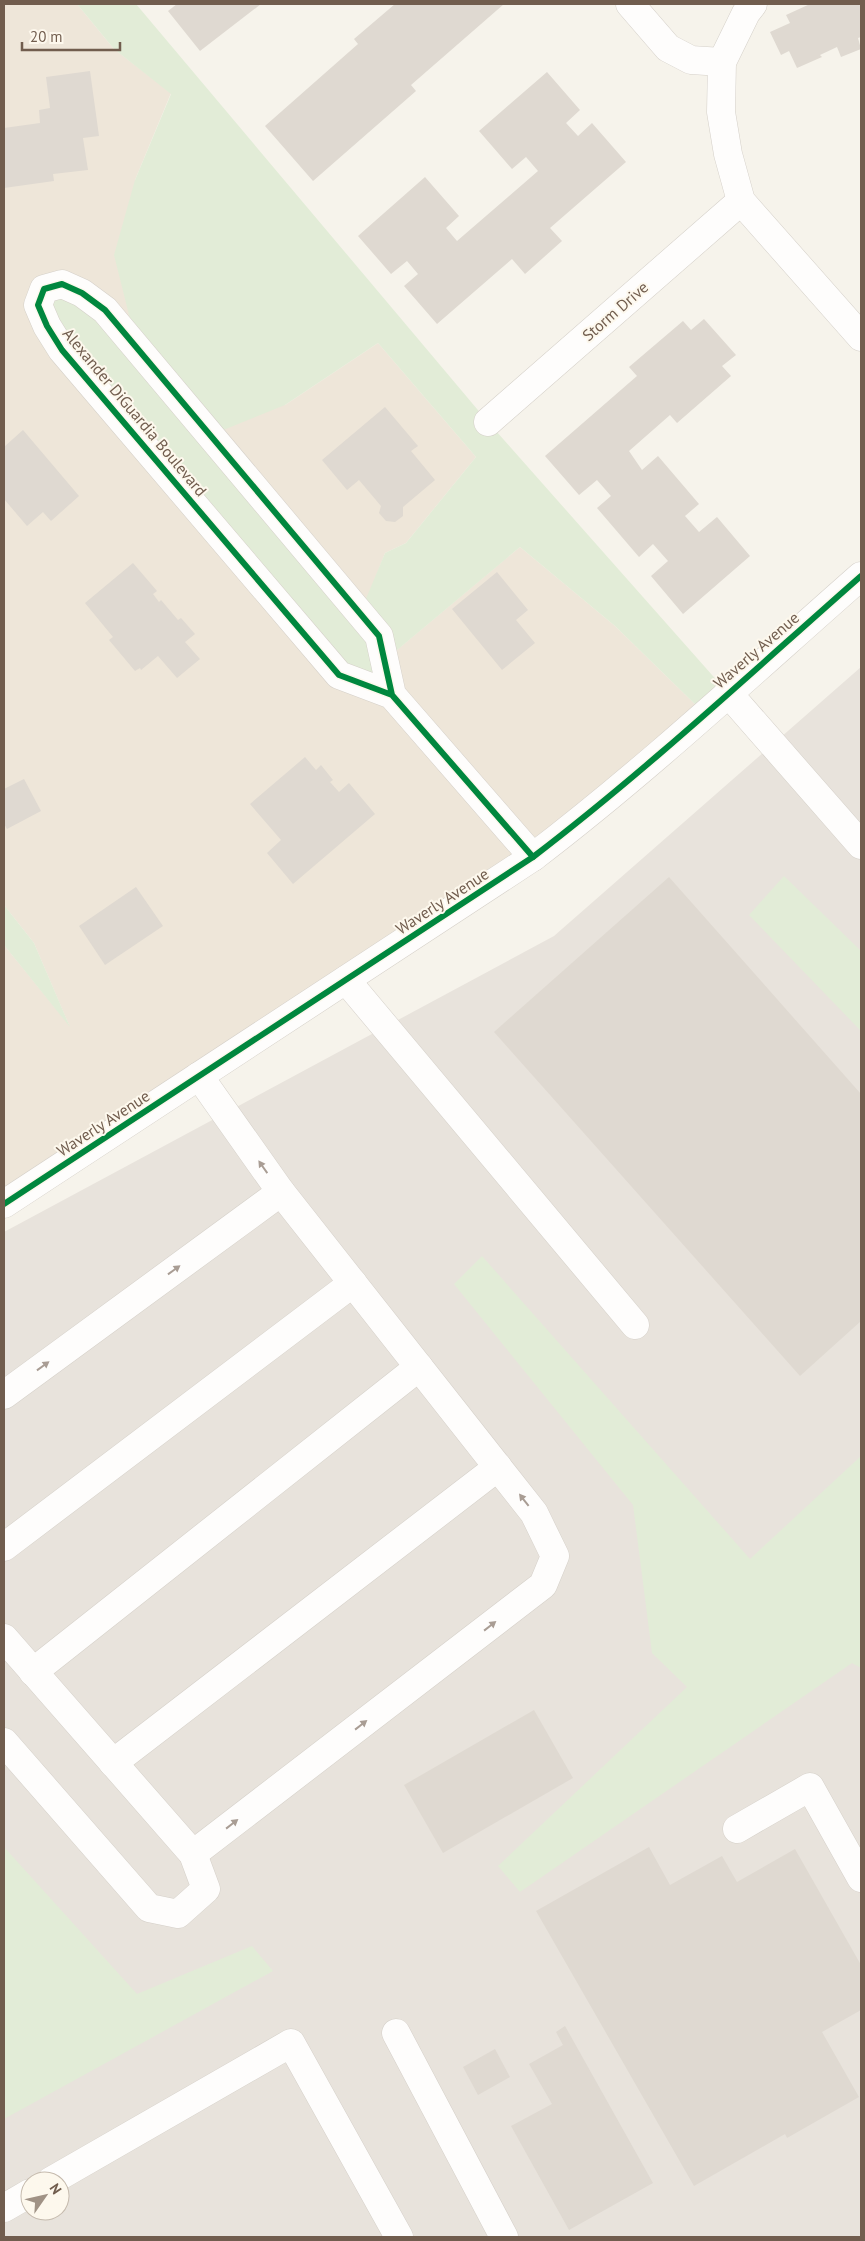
<svg xmlns="http://www.w3.org/2000/svg" width="865" height="2241" viewBox="0 0 865 2241" font-family="'PT Sans',sans-serif">
  <style>
    .residential { fill: #eee6d9 }
    .industrial { fill: #e8e3dc; fill-rule: evenodd }
    .green { fill: #e2ecd7; fill-rule: evenodd }
    .building { fill: #dfd9d1 }
    .lines { fill: none; stroke-linecap: round; stroke-linejoin: round }
    .minor-casing { stroke: #d5d0c9; stroke-width: 29 }
    .minor { stroke: #fefdfc; stroke-width: 28 }
    .cycleway-casing { stroke: #fdf8ed; stroke-width: 9 }
    .cycleway { stroke: #00873e; stroke-width: 6 }
    .oneway { fill: #a99d94 }
    .labels { text-anchor: middle; stroke-width: 4; stroke-linejoin: round; paint-order: stroke }
    .street-label { font-size: 16px; fill: #715d4e; stroke: #fdf8ed }
  </style>
  <rect width="100%" height="100%" fill="#f6f3eb"/>
  <polygon class="residential" points="4,4 77,4 114,49 171,93 135,180 285,405 378,343 476,457 406,543 385,553 376,576 385,660 520,547 615,626 705,714 587,816 4,1204 4,945 69,1025 34,943 4,905"/>
  <path class="industrial" d="M861,667V2237H4V1232L554,936ZM30,2181H60V2211H30Z"/>
  <g class="green">
    <path d="M77,4H136L488,422L728,693L705,714L615,626L520,547L384,661L392,695L339,675L62,350L44,289L62,284L137,347L114,255L135,180L171,94L114,49ZM378,343L476,457L406,543L385,553L360,613L211,435L285,405Z"/>
    <polygon points="784,876 861,951 861,1031 749,915"/>
    <polygon points="4,905 34,943 70,1027 4,945"/>
    <polygon points="482,1256 750,1559 861,1456 861,1668 852,1663 520,1892 498,1866 687,1687 652,1653 633,1505 454,1284"/>
    <polygon points="4,1847 137,1994 252,1946 273,1971 4,2119"/>
  </g>
  <g class="building">
    <polygon points="177,4 261,4 200,51 168,11"/>
    <polygon points="395,4 504,4 411,85 416,91 313,181 265,126 358,44 354,39"/>
    <polygon points="810,4 861,4 861,37 858,38 861,49 841,57 837,47 820,55 822,57 797,68 789,51 781,55 770,32 790,23 786,15"/>
    <polygon points="90,71 99,136 83,138 88,170 53,174 54,181 4,188 4,128 40,123 39,110 50,108 46,77"/>
    <polygon points="547,72 580,110 566,123 578,136 592,123 626,162 550,228 562,241 525,274 512,259 437,324 404,286 418,274 407,261 391,274 358,236 425,177 459,216 446,228 457,241 538,171 526,157 512,169 479,131"/>
    <polygon points="704,319 736,355 722,366 731,376 677,423 670,415 629,451 642,470 658,456 699,504 685,516 699,532 717,517 750,556 683,614 651,576 668,561 653,544 639,557 597,508 611,496 597,480 579,495 545,456 637,376 629,367 683,321 691,330"/>
    <polygon points="385,407 418,446 411,451 435,480 403,507 403,516 395,522 386,521 379,513 381,506 359,480 347,490 322,460"/>
    <polygon points="23,430 79,496 51,521 43,512 27,526 4,499 4,447"/>
    <polygon points="133,563 157,591 153,594 159,602 161,600 178,620 181,618 195,634 185,642 200,659 177,678 158,656 141,670 140,668 135,671 109,640 113,637 85,603"/>
    <polygon points="497,572 528,610 516,620 535,643 502,670 452,609"/>
    <polygon points="305,757 316,770 321,765 333,780 330,782 339,792 349,783 375,814 293,884 267,853 281,840 250,804"/>
    <polygon points="24,779 41,811 7,829 4,824 4,789"/>
    <polygon points="669,877 861,1094 861,1321 800,1376 494,1032"/>
    <polygon points="136,887 163,926 105,965 79,926"/>
    <polygon points="534,1710 573,1778 443,1853 404,1785"/>
    <polygon points="649,1847 670,1885 722,1856 737,1882 795,1849 861,1965 861,2010 822,2032 859,2097 787,2138 785,2134 694,2186 536,1911"/>
    <polygon points="565,2026 653,2183 569,2230 511,2126 552,2104 529,2064 563,2045 556,2032"/>
    <polygon points="495,2049 510,2077 478,2095 463,2067"/>
  </g>
  <g class="lines">
    <defs>
      <g id="minor">
        <polyline points="630,4 668,48 691,60 722,62"/>
        <polyline points="753,4 746,13 722,62 721,112 728,154 741,201 861,337"/>
        <polyline points="488,422 741,201"/>
        <polyline points="728,693 861,845"/>
        <polyline points="392,695 379,636 105,310 82,293 62,284 44,289 38,305 47,326 62,350 339,675 392,695 533,857"/>
        <polyline points="346,980 635,1325"/>
        <path d="M4,1204L533,857C647,770 753,671 861,576"/>
        <polyline points="4,1395 281,1192 199,1076"/>
        <polyline points="4,1547 353,1283"/>
        <polyline points="4,1638 193,1854 206,1889 178,1914 149,1908 4,1742"/>
        <polyline points="33,1672 419,1367"/>
        <polyline points="113,1763 498,1467"/>
        <polyline points="737,1829 810,1787 861,1878"/>
        <polyline points="193,1854 543,1585 555,1556 534,1513 281,1192"/>
        <polyline points="396,2033 504,2237"/>
        <polyline points="51,2181 291,2043 399,2237"/>
        <polyline points="4,2208 30,2193"/>
      </g>
    </defs>
    <use href="#minor" class="minor-casing"/>
    <use href="#minor" class="minor"/>
    <defs>
      <g id="cycleway">
        <polyline points="392,695 379,636 105,310 82,293 62,284 44,289 38,305 47,326 62,350 339,675 392,695 533,857"/>
        <path d="M4,1204L533,857C647,770 753,671 861,576"/>
      </g>
    </defs>
    <use href="#cycleway" class="cycleway-casing"/>
    <use href="#cycleway" class="cycleway"/>
  </g>
  <defs><path id="oneway-solid" d="M-6-.8H1V-3.2L6.5 0L1 3.2V.8H-6Z" transform="scale(1.25)"/></defs>
  <g class="oneway">
    <use href="#oneway-solid" transform="translate(263 1167) rotate(-125)"/>
    <use href="#oneway-solid" transform="translate(174 1270) rotate(-36)"/>
    <use href="#oneway-solid" transform="translate(43 1366) rotate(-36)"/>
    <use href="#oneway-solid" transform="translate(524 1500) rotate(-128)"/>
    <use href="#oneway-solid" transform="translate(490 1626) rotate(-38)"/>
    <use href="#oneway-solid" transform="translate(361 1725) rotate(-38)"/>
    <use href="#oneway-solid" transform="translate(232 1824) rotate(-38)"/>
  </g>
  <g class="labels">
    <g class="street-label">
      <text transform="translate(615 311) rotate(-41)" y="6">Storm Drive</text>
      <text transform="translate(135 412) rotate(50)" y="6">Alexander DiGuardia Boulevard</text>
      <text transform="translate(756 650) rotate(-41)" y="6">Waverly Avenue</text>
      <text transform="translate(442 901) rotate(-33)" y="6">Waverly Avenue</text>
      <text transform="translate(103 1123) rotate(-33)" y="6">Waverly Avenue</text>
    </g>
  </g>
  <rect width="865" height="2241" fill="none" stroke="#715d4e" stroke-width="10"/>
  <g transform="translate(45 2196) rotate(56)"><circle r="24" fill="#fdf8ed" stroke="#c5baad"/>
  <path d="M0-4L9 19L0 12L-9 19Z" fill="#a09285"/>
  <text y="-8" font-size="14" font-weight="bold" text-anchor="middle" fill="#715d4e">N</text>
  </g>
  <path d="M22 42v8h98v-8" fill="none" stroke="#715d4e" stroke-width="2.5"/>
  <text x="30" y="42" font-size="15" fill="#715d4e" stroke="#fdf8ed" stroke-width="4" paint-order="stroke">20 m</text>
</svg>
